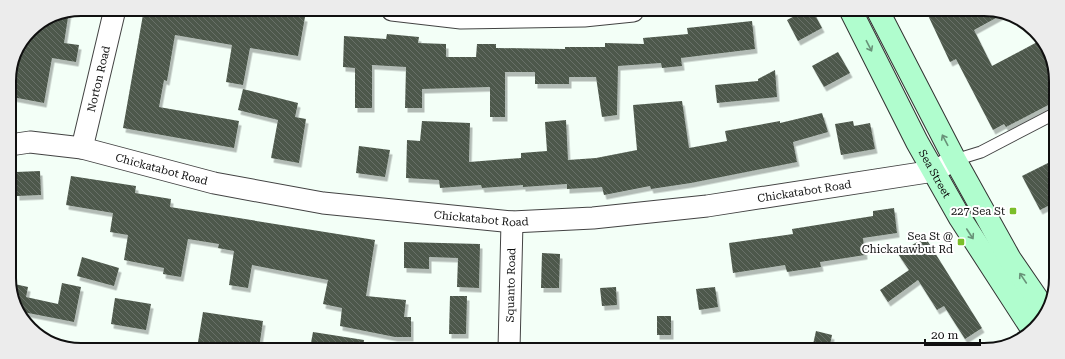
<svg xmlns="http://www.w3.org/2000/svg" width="1065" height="359" viewBox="0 0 1065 359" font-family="'Roboto Serif',serif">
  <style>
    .building { fill: url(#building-back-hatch); filter: url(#shadow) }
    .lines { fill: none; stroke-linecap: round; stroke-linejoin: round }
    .service-casing { stroke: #434343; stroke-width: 13 }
    .minor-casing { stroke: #434343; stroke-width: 23 }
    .secondary-casing { stroke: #323232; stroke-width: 24 }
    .service { stroke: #fff; stroke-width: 11 }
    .minor { stroke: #fff; stroke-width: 21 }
    .secondary { stroke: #b0fdce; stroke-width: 22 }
    .oneway { stroke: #689278 }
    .poi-dot { fill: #7bbe2a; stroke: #fff; stroke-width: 1.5 }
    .labels { text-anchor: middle; stroke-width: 4; stroke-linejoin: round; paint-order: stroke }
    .street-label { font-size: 11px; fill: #101010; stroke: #fff }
    .poi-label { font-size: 11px; fill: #101010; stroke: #fff; text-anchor: end }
    .rim { fill: none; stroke: #101010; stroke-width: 2 }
  </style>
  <defs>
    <pattern id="building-back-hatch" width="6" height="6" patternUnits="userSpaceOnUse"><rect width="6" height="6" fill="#4e584c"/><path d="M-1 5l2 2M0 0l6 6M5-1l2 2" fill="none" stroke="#687067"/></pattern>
    <filter id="shadow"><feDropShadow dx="2.5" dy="4.5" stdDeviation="0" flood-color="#0004"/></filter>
  </defs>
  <rect width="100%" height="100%" fill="#f3fff7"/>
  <g class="building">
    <polygon points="144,9 198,9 227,15 228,9 264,10 305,17 298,56 250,48 243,85 226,82 232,45 175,35 167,81 164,80 159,107 239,121 234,148 123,128"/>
    <polygon points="69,11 64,43 79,45 76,62 52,58 44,103 12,97 19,54 30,30 54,14"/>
    <polygon points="804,11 813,11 822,28 798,41 787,20"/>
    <polygon points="926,11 1003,12 1005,13 974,30 992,66 1041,40 1055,68 1054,102 1006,127 1004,124 993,130 956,59 950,62"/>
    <polygon points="752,21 755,49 681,58 682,66 662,68 661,63 618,66 617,115 602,117 596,77 569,77 569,84 535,84 535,72 505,72 505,117 490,117 490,87 422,89 422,108 405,108 406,67 372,65 372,108 355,108 355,68 343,67 344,36 386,39 387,34 419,37 418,43 446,44 446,57 476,57 477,44 496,44 496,48 565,49 565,47 605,47 605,43 644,44 643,38 688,34 687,28"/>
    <polygon points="838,52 850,73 824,87 812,66"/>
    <polygon points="775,70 777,97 717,103 715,85 758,81 758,79"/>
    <polygon points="243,89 298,103 295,117 306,119 299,163 271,158 278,120 238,110"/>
    <polygon points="682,101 689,148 727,141 725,131 780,121 780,123 822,113 828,132 793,142 797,162 691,183 651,189 650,186 604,195 602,187 567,189 567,184 523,187 523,185 482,188 481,185 440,188 439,180 406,178 407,140 420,141 422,121 470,123 469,162 521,158 521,153 547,151 545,122 566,120 568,160 596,158 637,150 633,105"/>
    <polygon points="853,121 854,126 870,123 875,149 841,155 835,124"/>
    <polygon points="359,146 390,150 385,177 356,173"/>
    <polygon points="1054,160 1054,203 1040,210 1022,176"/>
    <polygon points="40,171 41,195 17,196 16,172"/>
    <polygon points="71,176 136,186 135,193 171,199 170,207 375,240 366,296 406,300 404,317 411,317 411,337 395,337 340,326 342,308 323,304 328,280 252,265 248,288 229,285 234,251 218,248 219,244 188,239 181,277 163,274 164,268 124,260 128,235 110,232 113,213 66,205"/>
    <polygon points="894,208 897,233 863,238 865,255 820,262 821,267 787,272 785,265 733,273 729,243 793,234 792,229 873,216 873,211"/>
    <polygon points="925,237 982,328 965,339 944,306 937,310 918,280 888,302 880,290 909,270 898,254"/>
    <polygon points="404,242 480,244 479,288 457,287 458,258 429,257 429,269 404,268"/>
    <polygon points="542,253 560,254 559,288 541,288"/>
    <polygon points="82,257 119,268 114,286 77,276"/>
    <polygon points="10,283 28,287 26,297 58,304 62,283 81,287 74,322 23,312 22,316 10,292"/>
    <polygon points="616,287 617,305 602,306 600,288"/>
    <polygon points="715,287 718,307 699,310 696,289"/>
    <polygon points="450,296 467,296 466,334 449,334"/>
    <polygon points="115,298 151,304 146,330 111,324"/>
    <polygon points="203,312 263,321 259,348 197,348"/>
    <rect x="657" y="316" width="14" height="19"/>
    <polygon points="816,331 832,335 829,349 812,349"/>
    <polygon points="313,332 364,340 363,348 310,348"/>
  </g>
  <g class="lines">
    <defs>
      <polyline id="service" points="955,160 981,152 1054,114"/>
      <g id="minor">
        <polyline points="392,10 461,18 584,16 633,11"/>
        <path id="s1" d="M10,145L30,142L82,148L214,183L323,203L512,222L593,218L707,206L934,171L955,160"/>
        <path id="s2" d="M82,148L115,9"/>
        <path id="s3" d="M509,349L512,222"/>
      </g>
      <g id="secondary">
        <path id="s4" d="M851,11L917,142L960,218L1032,329"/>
        <polyline points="878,11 955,160 1010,259 1045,310"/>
      </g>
    </defs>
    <use href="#service" class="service-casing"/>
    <use href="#minor" class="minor-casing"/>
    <use href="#secondary" class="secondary-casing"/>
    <use href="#service" class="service"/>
    <use href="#minor" class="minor"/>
    <use href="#secondary" class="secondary"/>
  </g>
  <defs><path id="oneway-shaft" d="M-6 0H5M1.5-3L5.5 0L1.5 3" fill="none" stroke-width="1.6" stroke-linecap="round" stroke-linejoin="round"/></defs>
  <g class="oneway">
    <use href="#oneway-shaft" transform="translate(869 46) rotate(63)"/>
    <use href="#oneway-shaft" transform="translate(945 140) rotate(-118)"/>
    <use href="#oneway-shaft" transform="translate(970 234) rotate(57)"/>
    <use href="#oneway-shaft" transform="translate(1023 278) rotate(-124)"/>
  </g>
  <g class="poi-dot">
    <rect x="1009" y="207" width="8" height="8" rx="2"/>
    <rect x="957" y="238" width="8" height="8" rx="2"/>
  </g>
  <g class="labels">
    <g class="street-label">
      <text dy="4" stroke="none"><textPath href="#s2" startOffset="71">Norton Road</textPath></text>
      <text dy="4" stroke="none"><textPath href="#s1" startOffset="155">Chickatabot Road</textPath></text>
      <text dy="4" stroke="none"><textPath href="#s4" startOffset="183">Sea Street</textPath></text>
      <text dy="4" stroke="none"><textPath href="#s1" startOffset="804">Chickatabot Road</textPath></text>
      <text dy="4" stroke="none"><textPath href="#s1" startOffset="479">Chickatabot Road</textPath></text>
      <text dy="4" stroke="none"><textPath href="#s3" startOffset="64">Squanto Road</textPath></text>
    </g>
    <g class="poi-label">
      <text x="1005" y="215">227 Sea St</text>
      <text x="953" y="240">Sea St @<tspan x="953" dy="13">Chickatawbut Rd</tspan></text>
    </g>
  </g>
  <path d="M0 0H1065V359H0ZM81 16H984A65 65 0 0 1 1049 81V278A65 65 0 0 1 984 343H81A65 65 0 0 1 16 278V81A65 65 0 0 1 81 16Z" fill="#ececec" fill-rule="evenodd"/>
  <path class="rim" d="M81 16H984A65 65 0 0 1 1049 81V278A65 65 0 0 1 984 343H81A65 65 0 0 1 16 278V81A65 65 0 0 1 81 16Z"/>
  <path d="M925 339v6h55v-6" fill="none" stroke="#101010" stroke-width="2"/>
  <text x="931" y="339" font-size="12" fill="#101010" stroke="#ffffff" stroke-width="3" paint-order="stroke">20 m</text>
</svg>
